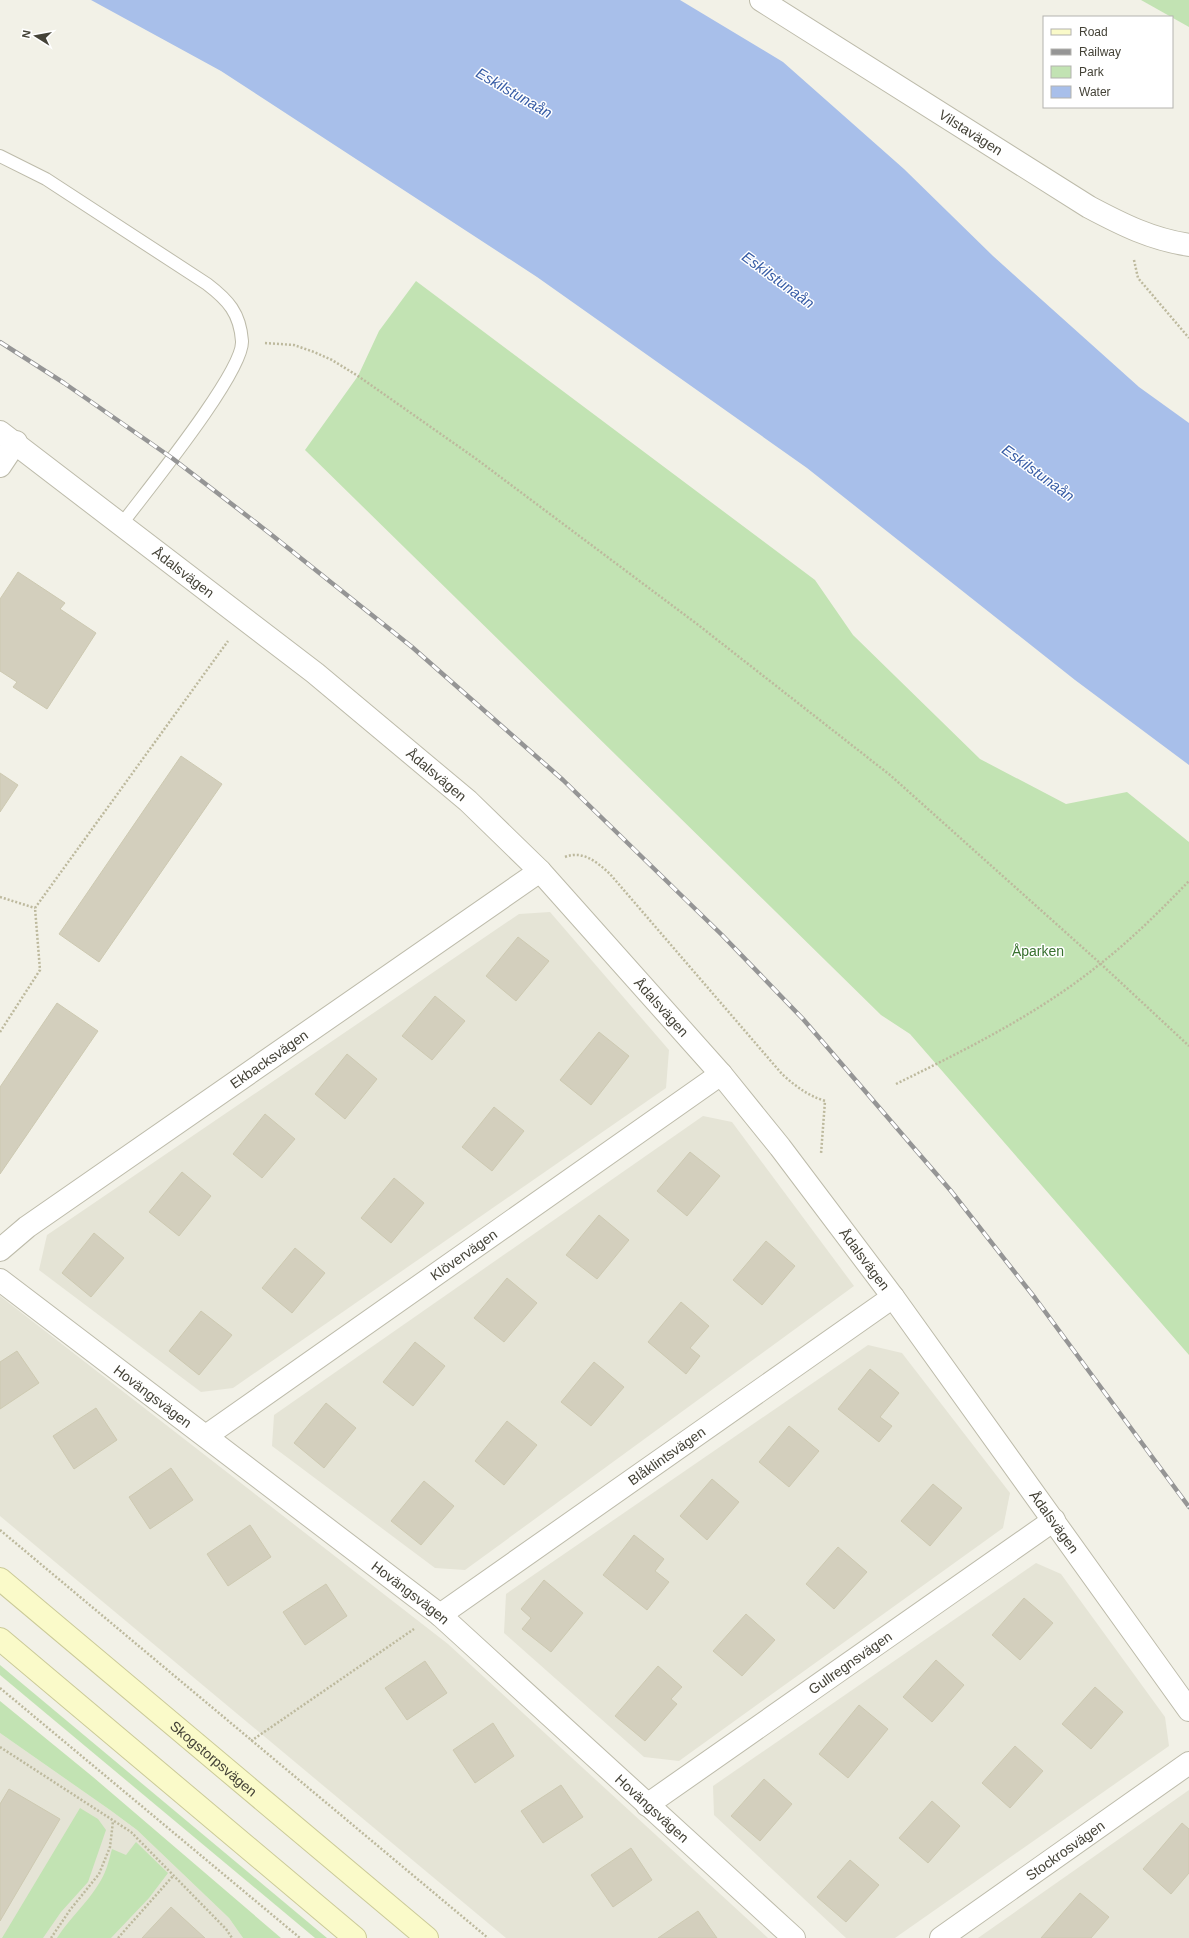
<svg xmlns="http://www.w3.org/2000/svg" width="1189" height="1938" viewBox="0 0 1189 1938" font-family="Arial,sans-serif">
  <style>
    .residential { fill: #e5e4d6 }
    .green { fill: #c2e3b3 }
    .water { fill: #a8bfea }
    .building { fill: #d3cfbd; stroke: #cdc9b1 }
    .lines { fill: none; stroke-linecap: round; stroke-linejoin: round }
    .lane-casing { stroke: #bdbbaa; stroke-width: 14 }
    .street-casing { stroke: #bdbbaa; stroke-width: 24 }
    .secondary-casing { stroke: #cbca98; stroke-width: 24 }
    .path { stroke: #bdb99d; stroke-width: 2.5; stroke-dasharray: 2 2; stroke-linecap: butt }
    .lane { stroke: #fff; stroke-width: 12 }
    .street { stroke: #fff; stroke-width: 22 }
    .secondary { stroke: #fafac9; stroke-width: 22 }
    .rail-casing { stroke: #959595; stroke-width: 4.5 }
    .rail { stroke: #fff; stroke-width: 3; stroke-dasharray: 9; stroke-linecap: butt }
    .labels { text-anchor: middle; stroke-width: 3; stroke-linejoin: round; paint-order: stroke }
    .street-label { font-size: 14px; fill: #444237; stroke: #fff }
    .park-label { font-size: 14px; fill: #38712f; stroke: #fff }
    .water-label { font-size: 15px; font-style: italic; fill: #395ea7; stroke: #fff }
  </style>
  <rect width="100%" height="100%" fill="#f2f1e7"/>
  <g class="residential">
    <polygon points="550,912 669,1050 666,1088 233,1388 201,1392 39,1270 47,1235 519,914"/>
    <polygon points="703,1116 732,1122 854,1286 465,1570 435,1568 272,1446 274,1415"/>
    <polygon points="0,1296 448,1644 768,1938 506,1938 0,1516"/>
    <polygon points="868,1345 902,1353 1010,1493 1003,1528 679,1761 644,1757 504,1633 506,1594"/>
    <polygon points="1036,1563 1061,1574 1165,1717 1169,1746 895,1938 846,1938 714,1815 713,1786"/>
    <polygon points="0,1733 110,1810 137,1830 229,1918 243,1938 0,1938"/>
    <polygon points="1189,1790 1189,1938 978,1938"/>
  </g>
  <g class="green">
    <polygon points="1141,0 1189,0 1189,27"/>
    <polygon points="416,281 815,580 853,635 980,759 1066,804 1127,792 1189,842 1189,1355 910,1034 881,1015 305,450 358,376 379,331"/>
    <polygon points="0,1665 327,1938 315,1938 0,1675"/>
    <polygon points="0,1701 93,1777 281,1938 243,1938 229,1918 137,1830 110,1810 0,1733"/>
    <polygon points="80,1808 98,1819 106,1830 88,1882 61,1912 43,1938 2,1938"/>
    <path d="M136,1842L168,1873L149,1898L111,1938H57C71,1916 95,1896 105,1872C108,1865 110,1856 112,1849L126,1855Z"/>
  </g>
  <polygon class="water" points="91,0 680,0 783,62 904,169 993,256 1139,387 1189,423 1189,765 1075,680 807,468 537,277 221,71"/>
  <g class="building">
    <polygon points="18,572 65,603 60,609 96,633 47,709 13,687 17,682 0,671 0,599"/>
    <polygon points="181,756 222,784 99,962 59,934"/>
    <polygon points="0,773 18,785 0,812"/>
    <polygon points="518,937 549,961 516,1001 486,976"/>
    <polygon points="435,996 465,1021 432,1060 402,1036"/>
    <polygon points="57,1003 98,1031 0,1174 0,1087"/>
    <polygon points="599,1032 629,1056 591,1105 560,1080"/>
    <polygon points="347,1054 377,1079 345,1119 315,1094"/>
    <polygon points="494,1107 524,1131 492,1171 462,1147"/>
    <polygon points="265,1114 295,1139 262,1178 233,1154"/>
    <polygon points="690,1152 720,1176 687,1216 657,1191"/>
    <polygon points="182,1172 211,1196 179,1236 149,1212"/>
    <polygon points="394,1178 424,1203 391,1243 361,1218"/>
    <polygon points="599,1215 629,1240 597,1279 566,1255"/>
    <polygon points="94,1233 124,1258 91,1297 62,1273"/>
    <polygon points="766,1241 795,1266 762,1305 733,1280"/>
    <polygon points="295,1248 325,1273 292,1313 262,1288"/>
    <polygon points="507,1278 537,1303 504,1342 474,1318"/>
    <polygon points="681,1302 709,1326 690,1348 700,1356 686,1374 648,1342"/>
    <polygon points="201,1311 232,1335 199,1375 169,1351"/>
    <polygon points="415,1342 445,1366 413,1406 383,1382"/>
    <polygon points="17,1351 39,1383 0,1409 0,1362"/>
    <polygon points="594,1362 624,1387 591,1426 561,1402"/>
    <polygon points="870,1369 899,1393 880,1417 892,1426 879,1442 838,1409"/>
    <polygon points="326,1403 356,1428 324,1468 294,1443"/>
    <polygon points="96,1408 117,1440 74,1469 53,1436"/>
    <polygon points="507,1421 537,1445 504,1485 475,1461"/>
    <polygon points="789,1426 819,1451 789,1487 759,1462"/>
    <polygon points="171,1468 193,1500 150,1529 129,1497"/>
    <polygon points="712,1479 739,1502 707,1540 680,1516"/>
    <polygon points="424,1481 454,1506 421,1545 391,1521"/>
    <polygon points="933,1484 962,1508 930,1546 901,1521"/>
    <polygon points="250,1525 271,1557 228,1586 207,1554"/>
    <polygon points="634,1535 664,1559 655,1571 669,1582 647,1610 603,1575"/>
    <polygon points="838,1547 867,1572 834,1609 806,1584"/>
    <polygon points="544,1580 583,1613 551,1652 522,1629 531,1618 521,1609"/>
    <polygon points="326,1584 347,1616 305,1645 283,1612"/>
    <polygon points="1024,1598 1053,1623 1020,1660 992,1635"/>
    <polygon points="746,1614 775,1640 742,1676 713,1651"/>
    <polygon points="936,1660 964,1685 932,1722 903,1697"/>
    <polygon points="425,1661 447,1693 407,1720 385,1688"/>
    <polygon points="658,1666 682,1687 671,1699 677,1704 645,1741 615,1716"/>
    <polygon points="1095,1687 1123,1712 1091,1749 1062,1724"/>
    <polygon points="859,1705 888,1729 848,1778 819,1754"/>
    <polygon points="493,1723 514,1756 475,1783 453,1750"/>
    <polygon points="1015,1746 1043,1771 1010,1808 982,1783"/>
    <polygon points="764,1779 792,1804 760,1841 731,1816"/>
    <polygon points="561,1785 583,1817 543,1843 521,1811"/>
    <polygon points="9,1789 60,1819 0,1921 0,1804"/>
    <polygon points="932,1801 960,1826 928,1863 899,1838"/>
    <polygon points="1182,1823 1189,1829 1189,1873 1171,1894 1143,1869"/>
    <polygon points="631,1848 652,1880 613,1907 591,1875"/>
    <polygon points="850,1860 879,1885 846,1922 817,1897"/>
    <polygon points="1080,1893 1109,1917 1091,1938 1041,1938"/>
    <polygon points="171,1907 205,1938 142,1938"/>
    <polygon points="698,1911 717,1938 658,1938"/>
  </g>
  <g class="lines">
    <defs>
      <path id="lane" d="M0,156L46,179L207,284C228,300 240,313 242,341C244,372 144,494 121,525"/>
      <g id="street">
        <path id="s1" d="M761,0L1089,207C1123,225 1151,239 1189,245"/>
        <path id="s2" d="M0,432L315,673L468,801L540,871L721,1074L780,1147L893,1297L1189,1710"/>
        <polyline points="0,466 16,442"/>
        <path id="s3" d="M0,1250L27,1227L540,871"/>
        <path id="s4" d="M0,1280L440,1615L794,1938"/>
        <path id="s5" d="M206,1436L721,1074"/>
        <path id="s6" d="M440,1615L893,1297"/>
        <path id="s7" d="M647,1805L1054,1520"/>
        <path id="s8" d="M941,1938L1189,1763"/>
      </g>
      <g id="secondary">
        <path id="s9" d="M0,1579L427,1938"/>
        <polyline points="0,1639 355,1938"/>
      </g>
    </defs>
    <use href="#lane" class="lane-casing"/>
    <use href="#street" class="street-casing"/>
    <use href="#secondary" class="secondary-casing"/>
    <g class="path">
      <polyline points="1134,260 1138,278 1189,338"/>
      <polyline points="265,343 294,345 314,352 332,360 358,376 475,458 697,624 890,775 1101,964 1189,1046"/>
      <path d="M565,857C583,850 597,862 610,874L782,1074C795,1086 807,1095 825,1101L821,1154"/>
      <polyline points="0,897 35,908"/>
      <polyline points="0,1032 40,970 35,908 228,641"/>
      <path d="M896,1084C967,1049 1038,1014 1100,964C1132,939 1161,910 1189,881"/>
      <polyline points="0,1530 488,1938"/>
      <polyline points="0,1688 300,1938"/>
      <polyline points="251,1741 414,1629"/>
      <polyline points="0,1747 131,1832 226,1929 232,1938"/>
      <polyline points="51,1938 70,1910 99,1874 110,1847 113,1821"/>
      <polyline points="118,1938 173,1876"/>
    </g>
    <use href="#lane" class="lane"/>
    <use href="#street" class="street"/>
    <use href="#secondary" class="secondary"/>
    <defs>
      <polyline id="rail" points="0,342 64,383 172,458 268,532 412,647 563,780 722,935 803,1019 951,1191 1035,1298 1189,1507"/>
    </defs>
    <use href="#rail" class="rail-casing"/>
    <use href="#rail" class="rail"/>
  </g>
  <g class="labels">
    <g class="street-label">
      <text dy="5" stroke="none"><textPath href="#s1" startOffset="248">Vilstavägen</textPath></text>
      <text dy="5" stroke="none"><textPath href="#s2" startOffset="231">Ådalsvägen</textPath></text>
      <text dy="5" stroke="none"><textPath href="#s2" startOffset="555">Ådalsvägen</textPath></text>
      <text dy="5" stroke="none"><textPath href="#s2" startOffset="879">Ådalsvägen</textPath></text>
      <text dy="5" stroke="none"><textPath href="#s3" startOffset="330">Ekbacksvägen</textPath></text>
      <text dy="5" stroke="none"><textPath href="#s5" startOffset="315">Klövervägen</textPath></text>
      <text dy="5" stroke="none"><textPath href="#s2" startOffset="1203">Ådalsvägen</textPath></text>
      <text dy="5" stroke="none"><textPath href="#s4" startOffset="192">Hovängsvägen</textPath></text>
      <text dy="5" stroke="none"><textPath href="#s6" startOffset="277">Blåklintsvägen</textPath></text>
      <text dy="5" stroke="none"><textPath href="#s2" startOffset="1527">Ådalsvägen</textPath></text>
      <text dy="5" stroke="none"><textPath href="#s4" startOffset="516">Hovängsvägen</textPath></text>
      <text dy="5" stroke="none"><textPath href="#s7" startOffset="248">Gullregnsvägen</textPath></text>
      <text dy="5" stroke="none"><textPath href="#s9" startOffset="279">Skogstorpsvägen</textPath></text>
      <text dy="5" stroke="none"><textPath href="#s4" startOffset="840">Hovängsvägen</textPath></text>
      <text dy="5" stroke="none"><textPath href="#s8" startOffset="152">Stockrosvägen</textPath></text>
    </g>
    <g class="park-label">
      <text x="1038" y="956">Åparken</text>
    </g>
    <g class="water-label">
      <text transform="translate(514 93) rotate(30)" y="5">Eskilstunaån</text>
      <text transform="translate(778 280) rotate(36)" y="5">Eskilstunaån</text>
      <text transform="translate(1038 473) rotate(36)" y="5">Eskilstunaån</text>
    </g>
  </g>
  <rect x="1043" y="16" width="130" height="92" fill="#ffffff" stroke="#b4b3af"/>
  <rect x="1051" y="29" width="20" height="6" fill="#fafac9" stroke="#b4b3af"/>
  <text x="1079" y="36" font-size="12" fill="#444237">Road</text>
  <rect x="1051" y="49" width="20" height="6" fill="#959595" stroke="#b4b3af"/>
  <text x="1079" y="56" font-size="12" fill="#444237">Railway</text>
  <rect x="1051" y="66" width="20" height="12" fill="#c2e3b3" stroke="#b4b3af"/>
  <text x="1079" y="76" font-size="12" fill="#444237">Park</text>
  <rect x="1051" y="86" width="20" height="12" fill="#a8bfea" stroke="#b4b3af"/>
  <text x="1079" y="96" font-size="12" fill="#444237">Water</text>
  <g transform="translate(36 36) rotate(281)" stroke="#ffffff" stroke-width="3" paint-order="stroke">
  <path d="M0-3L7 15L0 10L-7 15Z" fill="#444237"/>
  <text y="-6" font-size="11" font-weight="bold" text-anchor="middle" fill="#444237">N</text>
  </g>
</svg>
